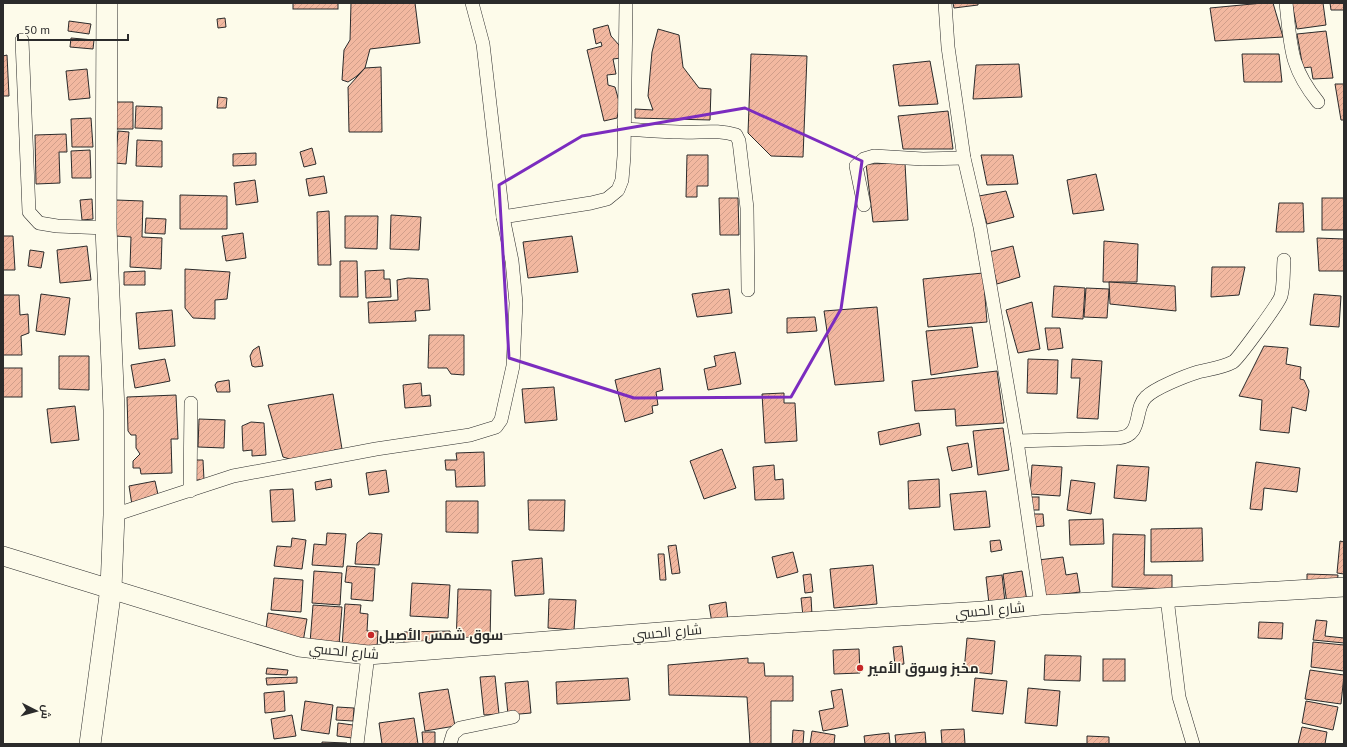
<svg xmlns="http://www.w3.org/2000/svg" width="1347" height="747" viewBox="0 0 1347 747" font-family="'PT Sans',Cairo,sans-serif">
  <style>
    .building { fill: url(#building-hatch); stroke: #2b2b2b }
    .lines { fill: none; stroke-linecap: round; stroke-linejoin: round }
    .street-casing { stroke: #2b2b2b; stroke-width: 14 }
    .secondary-casing { stroke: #2b2b2b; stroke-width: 20 }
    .primary-casing { stroke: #2b2b2b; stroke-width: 22 }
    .street { stroke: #fdfbea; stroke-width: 13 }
    .secondary { stroke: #fdfbea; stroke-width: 19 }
    .primary { stroke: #fdfbea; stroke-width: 21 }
    .marked { fill: none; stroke: #7b2cbf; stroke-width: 3; stroke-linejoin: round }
    .poi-dot { fill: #c62828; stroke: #fdfbea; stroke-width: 1.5 }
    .labels { text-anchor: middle; stroke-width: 3; stroke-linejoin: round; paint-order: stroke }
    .street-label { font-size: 14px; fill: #2b2b2b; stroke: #fdfbea }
    .poi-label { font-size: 14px; font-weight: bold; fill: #2b2b2b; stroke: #fdfbea; text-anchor: start }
  </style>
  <defs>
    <pattern id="building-hatch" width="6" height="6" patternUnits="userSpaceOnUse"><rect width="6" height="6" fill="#f2b8a0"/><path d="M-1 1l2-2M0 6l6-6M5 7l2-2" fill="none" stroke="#d09e8a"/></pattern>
  </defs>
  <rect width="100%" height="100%" fill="#fdfbea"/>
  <g class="building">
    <rect x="293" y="3" width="45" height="6"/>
    <polygon points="351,3 415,3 420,43 370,49 365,68 357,76 348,82 342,80 344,50 350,40"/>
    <polygon points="953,3 978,3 978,5 954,8"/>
    <polygon points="1263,3 1273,3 1283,37 1215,41 1210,8"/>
    <polygon points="1292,3 1323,3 1326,25 1297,29"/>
    <polygon points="1330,3 1344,3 1344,10 1331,10"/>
    <polygon points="225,18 226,27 218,28 217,19"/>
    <polygon points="69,21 91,24 89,34 68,31"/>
    <polygon points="608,25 611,36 619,45 621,58 613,59 616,74 607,75 608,85 615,87 620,105 617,118 604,121 587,50 602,46 601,42 596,44 593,29"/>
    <polygon points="658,29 679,35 683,67 699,88 711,89 710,120 635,118 635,109 653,110 648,96 652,52"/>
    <polygon points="1326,31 1333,78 1313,79 1311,67 1303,68 1297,34"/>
    <polygon points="71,38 94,40 93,49 70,47"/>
    <polygon points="751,54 807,56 803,157 771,156 748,133"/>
    <polygon points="1242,54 1279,54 1282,82 1244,82"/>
    <polygon points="7,55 9,96 3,96 3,56"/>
    <polygon points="930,61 938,104 899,106 893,65"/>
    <polygon points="1019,64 1022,97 973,99 976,65"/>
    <polygon points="381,67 382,132 349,132 348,87 365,68"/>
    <polygon points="87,69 90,98 69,100 66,71"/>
    <polygon points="1335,84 1344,84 1344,120 1341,120"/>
    <polygon points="218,97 227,98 226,108 217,108"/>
    <polygon points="115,102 133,102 133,129 114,129"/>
    <polygon points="136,106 162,107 162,129 135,128"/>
    <polygon points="948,111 953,149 903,149 898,116"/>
    <polygon points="91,118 93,147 72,147 71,119"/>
    <polygon points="118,131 129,132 126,164 115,163"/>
    <polygon points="66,134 67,152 59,152 60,183 36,184 35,135"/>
    <polygon points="137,140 162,141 162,167 136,166"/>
    <polygon points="312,148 316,164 304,167 300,152"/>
    <polygon points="90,150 91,178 72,178 71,151"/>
    <polygon points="256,153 256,165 233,166 233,154"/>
    <polygon points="687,155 708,155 708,186 697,186 697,197 686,197"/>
    <polygon points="981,155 1013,155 1018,184 987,185"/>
    <polygon points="905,163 908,220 873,222 866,164"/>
    <polygon points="1096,174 1104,210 1073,214 1067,180"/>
    <polygon points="324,176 327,193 309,196 306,179"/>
    <polygon points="255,180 258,202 236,205 234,183"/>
    <polygon points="1006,191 1014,217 987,224 979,196"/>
    <polygon points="180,195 227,196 227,229 180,229"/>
    <polygon points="719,198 738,198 739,235 720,235"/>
    <rect x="1322" y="198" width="22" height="32"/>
    <polygon points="92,199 93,219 82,220 80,200"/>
    <polygon points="116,200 143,201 142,237 162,238 161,269 130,267 131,237 115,236"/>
    <polygon points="1279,203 1303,203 1304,232 1276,232"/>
    <polygon points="329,211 331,265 318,265 317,212"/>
    <polygon points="391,215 421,217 419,250 390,249"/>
    <polygon points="345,216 378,216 377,249 345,248"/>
    <polygon points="146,218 166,219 165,234 145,233"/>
    <polygon points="243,233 246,258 226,261 222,236"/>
    <polygon points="3,236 13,236 15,270 3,270"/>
    <polygon points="572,236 578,272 528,278 523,242"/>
    <polygon points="1317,238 1344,239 1344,271 1319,271"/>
    <polygon points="1104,241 1138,244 1137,282 1103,282"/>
    <polygon points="87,246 91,280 60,283 57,250"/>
    <polygon points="1013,246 1020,277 997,284 989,252"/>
    <polygon points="30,250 44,252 41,268 28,266"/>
    <polygon points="340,261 357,261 358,297 340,297"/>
    <polygon points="1212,267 1245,267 1239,295 1211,297"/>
    <polygon points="185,269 230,272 227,299 215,300 215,319 193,318 185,308"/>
    <polygon points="384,270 384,279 390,279 391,297 366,298 365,271"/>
    <polygon points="145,271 145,285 124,285 124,272"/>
    <polygon points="983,273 987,322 928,327 923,279"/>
    <polygon points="408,278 428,279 430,310 415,311 416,321 369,323 368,302 398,300 397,280"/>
    <polygon points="1109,282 1175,286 1176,311 1110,304"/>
    <polygon points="1054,286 1085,288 1083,319 1052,317"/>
    <polygon points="1086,288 1109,289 1107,318 1084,317"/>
    <polygon points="729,289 732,313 697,317 692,294"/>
    <polygon points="41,294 70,298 65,335 36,331"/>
    <polygon points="1314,294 1341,296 1339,327 1310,325"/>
    <polygon points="3,295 19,295 20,315 28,314 29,333 21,336 22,355 3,355"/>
    <polygon points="1032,302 1040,349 1018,353 1006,310"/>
    <polygon points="877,307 884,381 835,385 824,311"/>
    <polygon points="172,310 175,346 139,349 136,313"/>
    <polygon points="815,317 817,331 787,333 787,318"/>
    <polygon points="972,327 978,367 931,375 926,331"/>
    <polygon points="1045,328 1060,328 1063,348 1048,350"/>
    <polygon points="429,335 464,335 464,375 451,374 447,368 428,368"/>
    <polygon points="259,346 263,366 255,367 252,366 250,356 253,350"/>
    <polygon points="1264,346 1288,348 1286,364 1301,367 1300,379 1304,380 1309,391 1306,411 1292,407 1289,433 1260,430 1262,400 1239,396"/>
    <polygon points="735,352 741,384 708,390 704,369 716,366 714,356"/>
    <polygon points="59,356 89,356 89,390 59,389"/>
    <polygon points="165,359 170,381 135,388 131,365"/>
    <polygon points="1028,359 1058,360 1057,394 1027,393"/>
    <polygon points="1072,359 1102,361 1098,419 1077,418 1080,378 1071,378"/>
    <rect x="3" y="368" width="19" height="29"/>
    <polygon points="660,368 663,390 656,392 658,405 652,406 653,413 625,422 615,380"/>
    <polygon points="997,371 1004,423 956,426 955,409 915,411 912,381"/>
    <polygon points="229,380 230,392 217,392 215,385 217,382"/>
    <polygon points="421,383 422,396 430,395 431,406 405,408 403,385"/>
    <polygon points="554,387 557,420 525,423 522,389"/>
    <polygon points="784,393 784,403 795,403 797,441 765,443 762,394"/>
    <polygon points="333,394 342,449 334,450 335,453 293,460 283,457 268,405"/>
    <polygon points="176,395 178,439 171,439 172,473 141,474 140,468 133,468 133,461 140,454 136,448 136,435 131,435 128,431 127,397"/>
    <polygon points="75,406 79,440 51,443 47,409"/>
    <polygon points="199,419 225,420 224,448 198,447"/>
    <polygon points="251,422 264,423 266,455 252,456 252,450 243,451 242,426"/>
    <polygon points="919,423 921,435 880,445 878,432"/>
    <polygon points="1003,428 1009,470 978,475 973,431"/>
    <polygon points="968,443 972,467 952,471 947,447"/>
    <polygon points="722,449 736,488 704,499 690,461"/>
    <polygon points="484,452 485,486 456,487 455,470 446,470 445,460 457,460 456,453"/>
    <polygon points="196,460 203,460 204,480 196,480"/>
    <polygon points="1256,462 1300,468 1297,492 1264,488 1262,510 1250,509"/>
    <polygon points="774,465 775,480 783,479 784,499 755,500 753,467"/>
    <polygon points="1032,465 1062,467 1060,496 1030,494"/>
    <polygon points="1117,465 1149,467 1146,501 1114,498"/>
    <polygon points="386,470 389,492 369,495 366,473"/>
    <polygon points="331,479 332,487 316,490 315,482"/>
    <polygon points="939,479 940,507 909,509 908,481"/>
    <polygon points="1071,480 1095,483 1091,514 1067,510"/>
    <polygon points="155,481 159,499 132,505 129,486"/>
    <polygon points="293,489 295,521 272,522 270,490"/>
    <polygon points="986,491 990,527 954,530 950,494"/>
    <rect x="1030" y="497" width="9" height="13"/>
    <polygon points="528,500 565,500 564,531 529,530"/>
    <polygon points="446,501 478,501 478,533 446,532"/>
    <polygon points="1032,514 1043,514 1044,526 1032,527"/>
    <polygon points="1103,519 1104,544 1070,545 1069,520"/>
    <polygon points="1202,528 1203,561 1151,562 1151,529"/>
    <polygon points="327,533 346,534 343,567 312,565 314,544 326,545"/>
    <polygon points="369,533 382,534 379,565 355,564 357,543"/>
    <polygon points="1113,534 1145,535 1144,575 1172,575 1172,589 1112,587"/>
    <polygon points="292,538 306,540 302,569 274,566 277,546 291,547"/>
    <polygon points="1000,540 1002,550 991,552 990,541"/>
    <polygon points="1340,541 1344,542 1344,574 1337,573"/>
    <polygon points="676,545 680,573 672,574 668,546"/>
    <polygon points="793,552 798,572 777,578 772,557"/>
    <polygon points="658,554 664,554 666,580 660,580"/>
    <polygon points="1063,557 1066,575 1077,573 1080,592 1042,597 1038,560"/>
    <polygon points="542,558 544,594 515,596 512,561"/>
    <polygon points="873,565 877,604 834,608 830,569"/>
    <polygon points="347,566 375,568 373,601 351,599 352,583 345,582"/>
    <polygon points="314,571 342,573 340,605 312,603"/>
    <polygon points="1022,571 1027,601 1007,604 1003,574"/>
    <polygon points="811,574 813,592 805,593 803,575"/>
    <polygon points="1307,574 1338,575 1337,585 1307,585"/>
    <polygon points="1002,575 1005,602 989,604 986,577"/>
    <polygon points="274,578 303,580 301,612 271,610"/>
    <polygon points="412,583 450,585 448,618 410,616"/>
    <polygon points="458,589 491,590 490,644 456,644"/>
    <polygon points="811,597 812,615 803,616 801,598"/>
    <polygon points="549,599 576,600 574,630 548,628"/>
    <polygon points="726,602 728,621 712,623 709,605"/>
    <polygon points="345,604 361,605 360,613 368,614 367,631 378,631 377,649 342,647"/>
    <polygon points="313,605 342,607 339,645 310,643"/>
    <polygon points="268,613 307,619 303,642 265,636"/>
    <polygon points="1316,620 1327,621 1325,636 1344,638 1344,643 1313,640"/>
    <polygon points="1259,622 1283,623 1282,639 1258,638"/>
    <polygon points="450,631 450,646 404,647 404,632"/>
    <polygon points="967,638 995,641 992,674 964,671"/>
    <polygon points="1313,642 1344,645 1344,671 1311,667"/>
    <polygon points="902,646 904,664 895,665 893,647"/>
    <polygon points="859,649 860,673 834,674 833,650"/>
    <polygon points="1045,655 1081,656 1080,681 1044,680"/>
    <polygon points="748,658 748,663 764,663 765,676 793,676 793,701 771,701 771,744 750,744 747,697 669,695 668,665"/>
    <rect x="1103" y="659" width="22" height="22"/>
    <polygon points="267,668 288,670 287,675 266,674"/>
    <polygon points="1310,670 1344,675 1341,704 1305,699"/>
    <polygon points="495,676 499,714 484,715 480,677"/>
    <polygon points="297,677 297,683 267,685 266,678"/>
    <polygon points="628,678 630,700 557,704 556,682"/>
    <polygon points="975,678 1007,681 1003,714 972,711"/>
    <polygon points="528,681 531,713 508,715 505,683"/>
    <polygon points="1028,688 1060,691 1057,726 1025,723"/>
    <polygon points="448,689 455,726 425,731 419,693"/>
    <polygon points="842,689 848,726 823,731 819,711 834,708 831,691"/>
    <polygon points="284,691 285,711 265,713 264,693"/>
    <polygon points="305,701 333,705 329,734 301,730"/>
    <polygon points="1306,701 1338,707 1333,730 1302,723"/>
    <polygon points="337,707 354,708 353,721 336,720"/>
    <polygon points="292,715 296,736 274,739 271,719"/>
    <polygon points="414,718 418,744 382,744 379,723"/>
    <polygon points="338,723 353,725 352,738 337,736"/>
    <polygon points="1302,727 1327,732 1325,744 1298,744"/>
    <polygon points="964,729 965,744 942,744 941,730"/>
    <polygon points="793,730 804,731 803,744 792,744"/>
    <polygon points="812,731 835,735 834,744 810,744"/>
    <polygon points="422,732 435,732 435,744 423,744"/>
    <polygon points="925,732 926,744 896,744 895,735"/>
    <polygon points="889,733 890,744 865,744 864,736"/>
    <polygon points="1087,736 1109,737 1109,744 1087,744"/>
    <polygon points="322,742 347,743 347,744 322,744"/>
  </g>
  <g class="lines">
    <defs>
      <g id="street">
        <polyline points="945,3 948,47 964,158 980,227 1017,441 1041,605"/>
        <path d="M1286,3C1291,46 1289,66 1318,102"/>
        <polyline points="22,40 29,212 39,223 57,226 106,228"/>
        <path d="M624,129C643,130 662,132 680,132C699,133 718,129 736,135L739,141L747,208L748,290"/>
        <polyline points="864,205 856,166 864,159 874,156 923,159 964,158"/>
        <polyline points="503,217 591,203 607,199 618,190 622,180 624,156 626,3"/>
        <path d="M1017,441L1118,438C1144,436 1133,409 1146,397C1155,388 1185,376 1198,372C1209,369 1222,368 1233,362C1238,359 1279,303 1281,296C1284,285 1283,272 1284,260"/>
        <polyline points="190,491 191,403"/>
        <polyline points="114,515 233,476 376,449 470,435 496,427 501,420 513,366 516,303 512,261 503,217 483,44 472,3"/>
        <polyline points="1167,598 1179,697 1193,744"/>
        <polyline points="357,744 368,655"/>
        <polyline points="450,744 453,734 460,728 513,717"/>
      </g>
      <polyline id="secondary" points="3,556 299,647 368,655 723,627 983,611 1041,605 1344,587"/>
      <polyline id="primary" points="90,744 111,588 114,515 114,410 106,228 107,3"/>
    </defs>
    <use href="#street" class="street-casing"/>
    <use href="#secondary" class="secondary-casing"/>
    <use href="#primary" class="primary-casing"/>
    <use href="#street" class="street"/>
    <use href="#secondary" class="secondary"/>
    <use href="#primary" class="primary"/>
  </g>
  <path class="marked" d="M745,108L862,161L841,309L791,397L634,398L509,358L499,185L582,136Z"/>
  <g class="poi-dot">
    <circle cx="371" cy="635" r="4"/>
    <circle cx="860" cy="668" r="4"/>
  </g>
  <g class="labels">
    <g class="street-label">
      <text transform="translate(990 610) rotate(-5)" y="5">شارع الحسي</text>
      <text transform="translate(667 632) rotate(-5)" y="5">شارع الحسي</text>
      <text transform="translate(344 651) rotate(5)" y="5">شارع الحسي</text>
    </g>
    <g class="poi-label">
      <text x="379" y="640">سوق شمس الأصيل</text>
      <text x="868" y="673">مخبز وسوق الأمير</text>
    </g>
  </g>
  <rect width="1347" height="747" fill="none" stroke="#2b2b2b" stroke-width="8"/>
  <g transform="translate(36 711) rotate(96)" stroke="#fdfbea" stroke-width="3" paint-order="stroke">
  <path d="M0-3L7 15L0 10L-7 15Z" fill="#2b2b2b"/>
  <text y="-6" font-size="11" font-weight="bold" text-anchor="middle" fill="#2b2b2b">ش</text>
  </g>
  <path d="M18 34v6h110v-6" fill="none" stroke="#2b2b2b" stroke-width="2"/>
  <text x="24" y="34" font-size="12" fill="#2b2b2b" stroke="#fdfbea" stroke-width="3" paint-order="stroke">50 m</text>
</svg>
